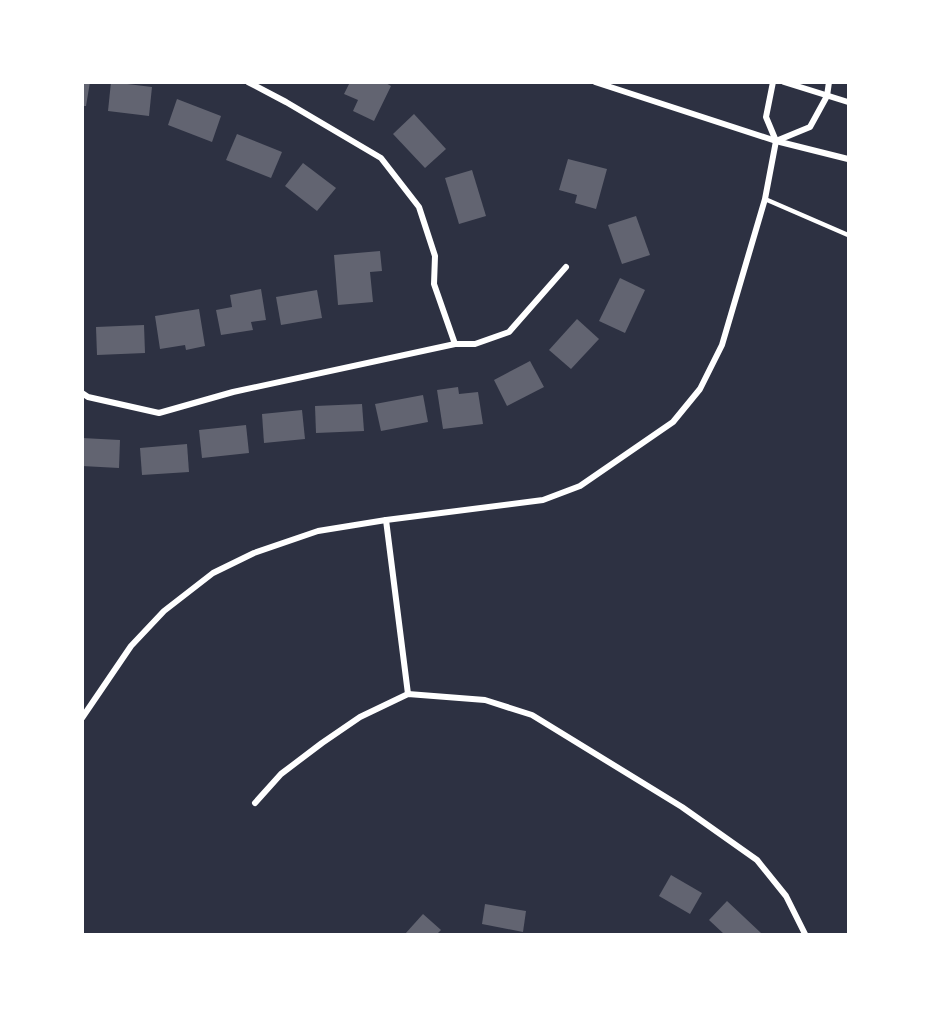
<svg xmlns="http://www.w3.org/2000/svg" width="931" height="1017" viewBox="0 0 931 1017" font-family="Poppins,sans-serif">
  <style>
    .building { fill: #626471 }
    .lines { fill: none; stroke-linecap: round; stroke-linejoin: round }
    .service { stroke: #fff; stroke-width: 4.5 }
    .minor { stroke: #fff; stroke-width: 6 }
  </style>
  <rect width="100%" height="100%" fill="#2d3142"/>
  <g class="building">
    <polygon points="82,82 90,82 86,106 82,106"/>
    <polygon points="111,82 152,87 149,116 108,111"/>
    <polygon points="350,82 384,82 391,86 374,121 353,111 358,100 344,94"/>
    <polygon points="177,99 221,116 212,142 168,125"/>
    <polygon points="414,114 446,149 425,168 393,134"/>
    <polygon points="237,134 282,152 271,178 226,160"/>
    <polygon points="568,159 607,169 596,209 575,203 577,195 559,190"/>
    <polygon points="303,163 336,188 317,211 285,186"/>
    <polygon points="472,170 486,216 459,224 445,178"/>
    <polygon points="636,216 650,255 622,264 608,225"/>
    <polygon points="380,251 382,271 370,272 373,302 338,305 334,255"/>
    <polygon points="620,278 645,290 625,333 599,321"/>
    <polygon points="261,289 266,320 251,322 253,330 221,335 216,310 232,307 230,295"/>
    <polygon points="317,290 322,318 281,325 276,297"/>
    <polygon points="199,309 205,346 186,350 185,345 160,349 155,316"/>
    <polygon points="577,319 599,339 571,369 549,350"/>
    <polygon points="144,325 145,353 97,355 96,327"/>
    <polygon points="530,361 544,387 507,406 494,380"/>
    <polygon points="458,387 459,394 478,392 483,424 443,429 437,390"/>
    <polygon points="423,395 428,422 381,431 375,404"/>
    <polygon points="362,404 364,431 316,433 315,406"/>
    <polygon points="302,410 305,439 264,443 262,414"/>
    <polygon points="246,425 249,453 202,458 199,430"/>
    <polygon points="82,438 120,440 119,468 82,466"/>
    <polygon points="187,444 189,472 142,475 140,448"/>
    <polygon points="671,875 702,893 690,914 659,896"/>
    <polygon points="727,901 761,933 760,934 724,934 709,920"/>
    <polygon points="485,904 526,911 523,932 482,924"/>
    <polygon points="423,914 441,930 437,934 405,934"/>
  </g>
  <g class="lines">
    <polyline class="service" points="765,199 848,235"/>
    <g class="minor">
      <polyline points="248,82 286,102 381,158 419,207 435,256 434,284 455,344"/>
      <polyline points="595,82 776,141 848,159"/>
      <polyline points="784,82 848,102"/>
      <polyline points="776,141 810,127 827,96 829,82"/>
      <polyline points="82,393 88,397 159,413 233,392 455,344 475,344 509,332 566,267"/>
      <polyline points="386,520 408,694"/>
      <polyline points="82,718 131,646 164,611 213,573 254,553 318,531 386,520 543,500 580,486 673,422 700,389 722,345 765,199 776,141 766,117 773,82"/>
      <polyline points="255,803 281,774 322,743 360,717 408,694 485,700 532,715 682,807 757,860 786,896 805,934"/>
    </g>
  </g>
  <rect width="931" height="1017" fill="none" stroke="#ffffff" stroke-width="168"/>
</svg>
